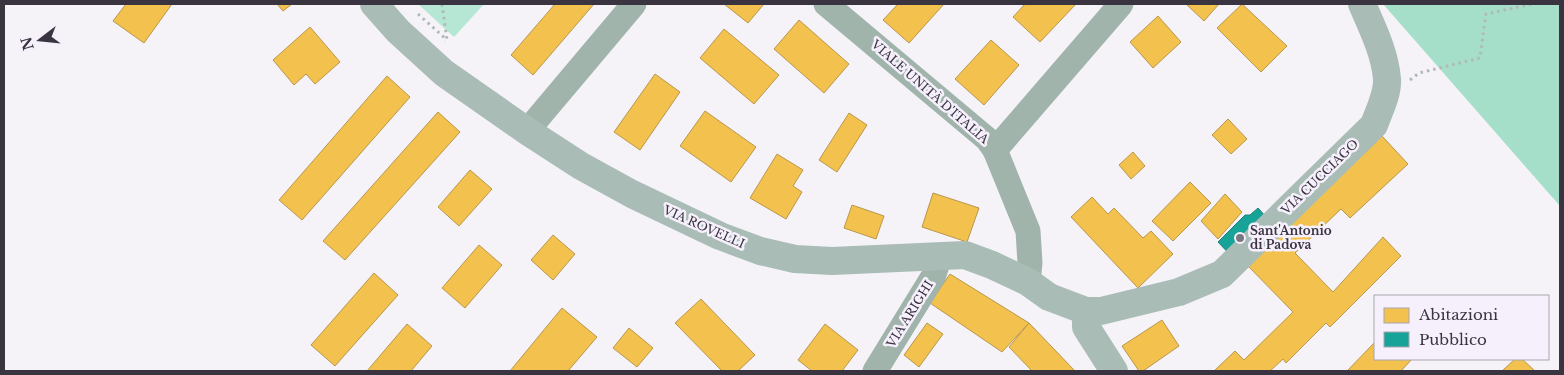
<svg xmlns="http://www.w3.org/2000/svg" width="1564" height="375" viewBox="0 0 1564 375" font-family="'Libre Baskerville',serif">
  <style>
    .green { fill: #b6e7d4 }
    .forest { fill: #a6dfc9 }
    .homes { fill: #f2c14e; stroke: #ba974a }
    .public { fill: #17a398; stroke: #21827d }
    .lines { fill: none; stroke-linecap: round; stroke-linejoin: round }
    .path { stroke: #b0b9b7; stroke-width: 3; stroke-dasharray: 2.5 4; stroke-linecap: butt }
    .street { stroke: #a1b4ac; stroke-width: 25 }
    .secondary { stroke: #a9bcb6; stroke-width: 28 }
    .poi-dot { fill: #7b7780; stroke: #f5f0fb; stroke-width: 2 }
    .labels { text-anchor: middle; stroke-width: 5; stroke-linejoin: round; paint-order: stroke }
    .street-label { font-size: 12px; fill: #39343f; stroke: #f5f0fb }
    .poi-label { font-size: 12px; font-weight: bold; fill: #39343f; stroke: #f5f0fb; text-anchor: start }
  </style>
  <rect width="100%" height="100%" fill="#f5f3f8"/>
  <polygon class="green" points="418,4 484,4 454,37"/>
  <polygon class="forest" points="1383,4 1560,4 1560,206"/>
  <g class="homes">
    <polygon points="126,4 172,4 144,43 113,21"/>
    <polygon points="277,4 292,4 283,11"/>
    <polygon points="555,4 594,4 533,75 511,55"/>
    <polygon points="724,4 764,4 748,23"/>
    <polygon points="898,4 944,4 909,43 883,20"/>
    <polygon points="1025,4 1076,4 1040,42 1013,17"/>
    <polygon points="1186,4 1219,4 1204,21"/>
    <polygon points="1242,4 1287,46 1261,72 1217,28"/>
    <polygon points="1158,16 1181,42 1153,68 1130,42"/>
    <polygon points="799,20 849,64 824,93 774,49"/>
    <polygon points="310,27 340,62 315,84 306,74 294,85 273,60"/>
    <polygon points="724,29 779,75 754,104 700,58"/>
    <polygon points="991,40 1019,65 984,105 955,79"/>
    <polygon points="655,74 680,92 640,150 614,132"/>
    <polygon points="387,76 410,97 302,220 279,200"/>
    <polygon points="705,111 756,147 731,182 680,146"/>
    <polygon points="438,112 460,132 345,260 323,241"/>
    <polygon points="849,113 867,125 837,172 819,160"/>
    <polygon points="1228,119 1247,139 1231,154 1212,135"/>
    <polygon points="1382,136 1408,164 1350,218 1341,209 1295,253 1333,292 1383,237 1401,256 1330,327 1326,323 1286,363 1283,359 1270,371 1214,371 1235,351 1244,360 1293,312 1246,264"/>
    <polygon points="1133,152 1145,166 1131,179 1119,165"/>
    <polygon points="777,154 803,170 793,186 802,192 786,219 750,198"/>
    <polygon points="470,170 492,189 459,226 438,207"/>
    <polygon points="1190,182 1211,203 1173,241 1152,221"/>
    <polygon points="933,193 979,208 967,242 922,227"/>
    <polygon points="1225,194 1242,212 1218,239 1201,221"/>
    <polygon points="1092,197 1108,214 1114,208 1143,238 1151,231 1173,254 1138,288 1071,217"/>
    <polygon points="852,205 884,216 876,239 844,228"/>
    <polygon points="553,235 575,254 553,280 531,260"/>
    <polygon points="479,245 502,265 465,308 442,288"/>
    <polygon points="374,273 398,295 335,366 311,345"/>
    <polygon points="950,274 1029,323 1002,352 930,303"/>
    <polygon points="701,299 755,355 738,371 722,371 675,323"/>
    <polygon points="562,308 597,337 568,371 510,371"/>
    <polygon points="1162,320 1179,346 1143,371 1139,371 1122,346"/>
    <polygon points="927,323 943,334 919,367 904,355"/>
    <polygon points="1029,323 1075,371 1032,371 1009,347"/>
    <polygon points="407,324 432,346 411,371 367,371"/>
    <polygon points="825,324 858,350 842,371 812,371 798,360"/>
    <polygon points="629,328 653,348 637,367 613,348"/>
    <polygon points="1375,342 1375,359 1412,359 1401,371 1347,371"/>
    <polygon points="1515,359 1522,359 1535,371 1502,371"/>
  </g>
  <polygon class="public" points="1258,208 1268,219 1235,260 1218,242 1245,215 1250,215"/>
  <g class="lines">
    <g class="path">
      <polyline points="442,4 447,40 445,42"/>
      <polyline points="418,14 446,39"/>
      <polyline points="1410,80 1419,73 1480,58 1486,14 1533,4"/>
    </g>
    <g class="street">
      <polyline points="826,4 987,139 995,150 1028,231 1030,263 1028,282"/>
      <polyline points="527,131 634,4"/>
      <polyline points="995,150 1121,4"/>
      <polyline points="875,371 934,275 940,255"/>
    </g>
    <g class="secondary">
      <path d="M374,4L398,31L444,73L527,131L581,166L632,194L720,236L760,251L795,259L832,261L965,255L992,265L1028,282L1049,297L1086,311H1101L1179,292L1222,274L1374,125C1379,111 1388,94 1387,79C1385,53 1372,27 1362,4"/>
      <polyline points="1086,311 1086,327 1114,371"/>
    </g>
  </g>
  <circle class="poi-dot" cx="1240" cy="238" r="5"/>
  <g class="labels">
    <g class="street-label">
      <text transform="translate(930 92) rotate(41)" y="4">VIALE UNITÀ D'ITALIA</text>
      <text transform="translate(1320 177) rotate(-44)" y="4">VIA CUCCIAGO</text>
      <text transform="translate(704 227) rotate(24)" y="4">VIA ROVELLI</text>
      <text transform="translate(910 314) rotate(-58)" y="4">VIA ARIGHI</text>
    </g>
    <g class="poi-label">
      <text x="1250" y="235">Sant'Antonio<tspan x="1250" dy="14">di Padova</tspan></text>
    </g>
  </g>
  <rect width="1564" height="375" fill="none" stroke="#39343f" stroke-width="10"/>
  <rect x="1374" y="295" width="175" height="65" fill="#f5f0fb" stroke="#aaa5b0"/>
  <rect x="1384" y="308" width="25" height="15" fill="#f2c14e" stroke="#aaa5b0"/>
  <text x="1419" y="320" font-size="15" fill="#39343f">Abitazioni</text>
  <rect x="1384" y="332" width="25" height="15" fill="#17a398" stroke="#aaa5b0"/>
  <text x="1419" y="345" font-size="15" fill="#39343f">Pubblico</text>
  <g transform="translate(40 40) rotate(254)" stroke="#f5f0fb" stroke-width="4" paint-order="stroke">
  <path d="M0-4L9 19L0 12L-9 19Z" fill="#39343f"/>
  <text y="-8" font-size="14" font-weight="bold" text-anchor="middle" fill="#39343f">N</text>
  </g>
</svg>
